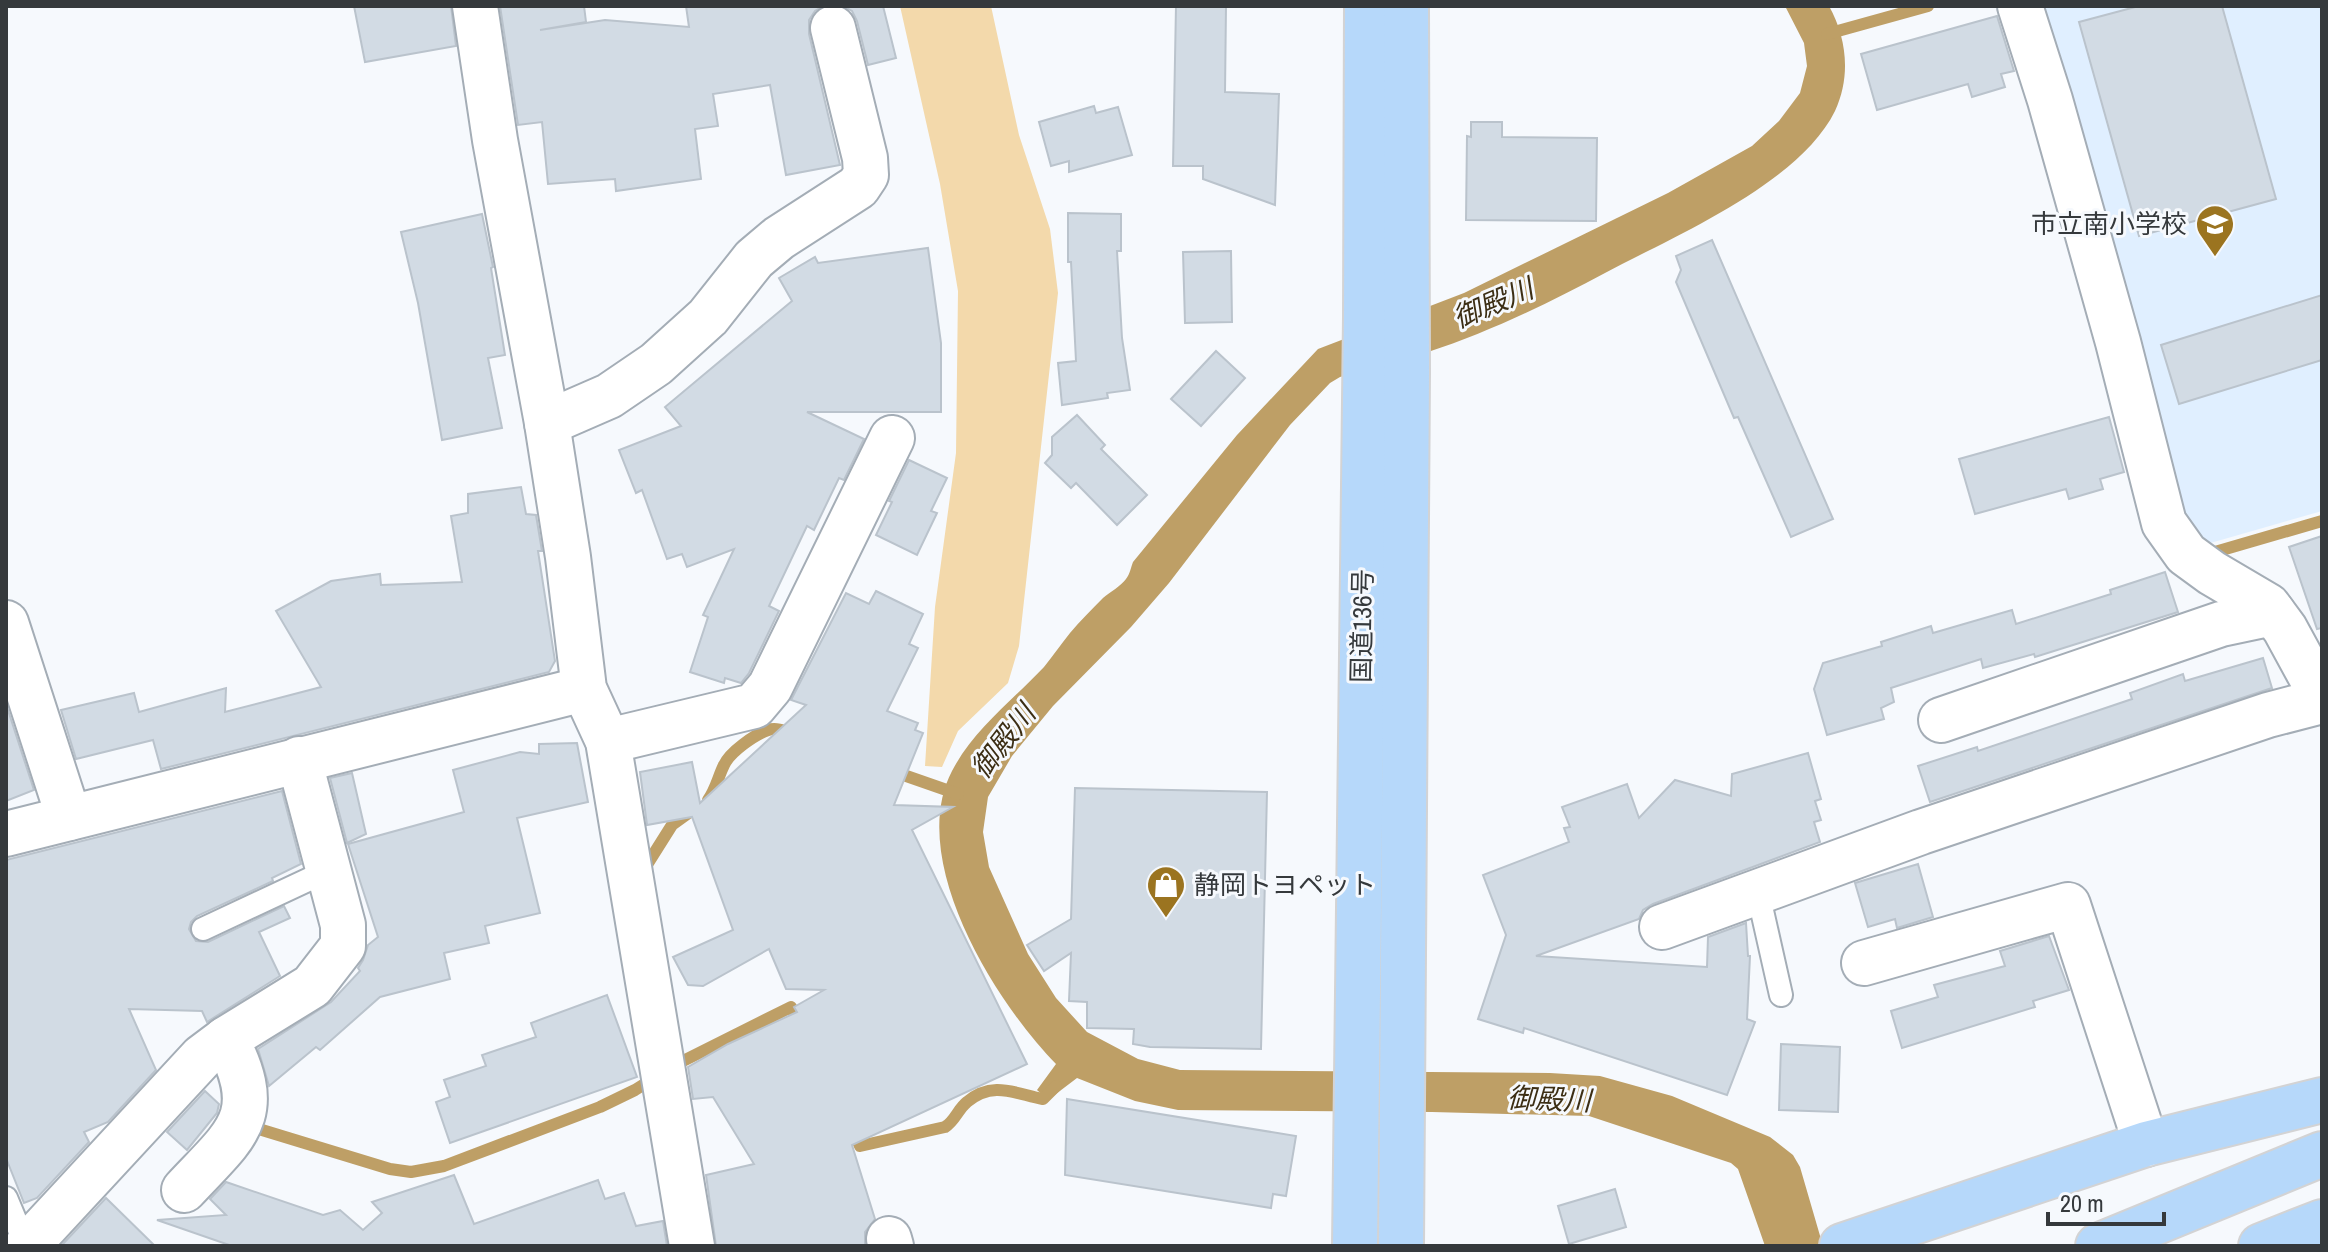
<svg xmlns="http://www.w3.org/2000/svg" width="2328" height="1252" viewBox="0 0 2328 1252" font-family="'Archivo Narrow','Noto Sans JP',sans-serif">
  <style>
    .built { fill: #e0efff }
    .green { fill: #f3d9ab }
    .water { fill: #be9f66 }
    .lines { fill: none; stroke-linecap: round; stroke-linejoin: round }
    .stream { stroke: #be9f66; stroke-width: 12 }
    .building { fill: #d2dbe4; stroke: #bac3cc; stroke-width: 2 }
    .lane-casing { stroke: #a4adb6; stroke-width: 26 }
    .street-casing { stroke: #a4adb6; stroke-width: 48 }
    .highway-casing { stroke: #d3d3d4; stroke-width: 48 }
    .lane { stroke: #fff; stroke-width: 22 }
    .street { stroke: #fff; stroke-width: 44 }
    .highway { stroke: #b6d8fa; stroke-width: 44 }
    .labels { text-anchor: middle; stroke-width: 6; stroke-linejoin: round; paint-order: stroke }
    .poi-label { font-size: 26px; fill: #35393c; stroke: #f6f9fd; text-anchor: end }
    .street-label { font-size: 26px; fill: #35393c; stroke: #f6f9fd }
    .water-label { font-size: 28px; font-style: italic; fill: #3c2e14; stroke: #f6f9fd }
  </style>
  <rect width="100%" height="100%" fill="#f6f9fd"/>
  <polygon class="built" points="2034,6 2322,6 2322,511 2207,544 2190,535"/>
  <polygon class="green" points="900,6 991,6 1019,135 1050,229 1058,293 1019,646 1008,683 958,731 942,767 925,766 935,607 956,453 958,291 940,184"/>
  <path class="water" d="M1785,6H1829C1847,38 1851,77 1835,111C1799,184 1674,236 1605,273C1549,303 1489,332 1428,352C1399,362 1370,369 1340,377L1330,383L1290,425L1169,583L1131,627L1053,706L1012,756L988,797L983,832L989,867L1028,954L1056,998L1087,1032L1138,1059L1180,1070L1550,1073L1600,1076L1672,1096L1770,1137L1793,1155L1800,1167L1823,1246H1765L1738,1169L1731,1163L1589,1116L1432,1112L1178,1110L1135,1101L1077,1078L1048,1100L1037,1090L1056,1064C995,1002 906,859 952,771C974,729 1012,701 1044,667C1053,656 1061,644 1070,633C1080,621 1092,609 1103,598C1110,592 1121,586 1126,579C1130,574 1131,567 1133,562L1237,435L1318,349L1464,293L1668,193L1752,146L1779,121L1800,93L1807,66L1804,43Z"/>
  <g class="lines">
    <g class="stream">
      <polyline points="1827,34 1928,6"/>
      <polyline points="2215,552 2322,521"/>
      <polyline points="892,771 958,794"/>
      <path d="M708,800C716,789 718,777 724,765C730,752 754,735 768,730C776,727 785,731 793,734"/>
      <polyline points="643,871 672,825 690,812"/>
      <polyline points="669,1068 791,1007 800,1027"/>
      <path d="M852,1129L860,1146L945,1127C955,1121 958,1109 967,1102C993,1080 1016,1094 1043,1099L1056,1086"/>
      <polyline points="262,1130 390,1169 411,1172 444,1166 600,1107 635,1090 654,1078"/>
    </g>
  </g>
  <g class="building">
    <polygon points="354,6 451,6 456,46 365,62"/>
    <polygon points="500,6 584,6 586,22 540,30 605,20 689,27 686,6 823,6 815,11 809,20 809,34 840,165 786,175 770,85 713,94 718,126 695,129 701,179 616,191 615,179 548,184 542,122 518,125"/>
    <polygon points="843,6 883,6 896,58 868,65 857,21 852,11"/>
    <polygon points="1176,6 1226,6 1225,92 1279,94 1275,205 1203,179 1203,166 1173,166"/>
    <polygon points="2139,6 2222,6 2276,199 2139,236 2079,22"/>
    <polygon points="1997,16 2014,71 2001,74 2005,87 1972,97 1968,84 1877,110 1861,54"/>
    <polygon points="1094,106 1096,113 1118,107 1132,155 1069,172 1069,161 1051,166 1039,122"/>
    <polygon points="1471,122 1502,122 1502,137 1597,138 1596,221 1466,220 1467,136 1471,137"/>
    <polygon points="1068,213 1121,214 1121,251 1117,251 1122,338 1130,390 1107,393 1108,398 1062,405 1058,363 1076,361 1071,262 1068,262"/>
    <polygon points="482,214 493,267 491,268 505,355 488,358 502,428 442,440 418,303 401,232"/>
    <polygon points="1712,240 1833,519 1791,537 1738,417 1734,418 1676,282 1681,270 1676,256"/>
    <polygon points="928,248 941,343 941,412 807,412 864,439 844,480 839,478 814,530 807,526 769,606 779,611 749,673 741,683 725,678 724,683 690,672 708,617 703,615 734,549 687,567 682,554 667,559 642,490 636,493 619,450 681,426 665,407 792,301 779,278 815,257 818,263"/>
    <polygon points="1231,251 1232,322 1185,323 1183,252"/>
    <polygon points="2322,295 2322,360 2179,404 2161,345"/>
    <polygon points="1216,351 1245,378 1201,426 1171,399"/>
    <polygon points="1077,415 1105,445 1101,449 1147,495 1117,525 1076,483 1071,488 1045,463 1052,455 1052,437"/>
    <polygon points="2109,417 2124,472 2100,479 2103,489 2069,499 2066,489 1975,514 1959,459"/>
    <polygon points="909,460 947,478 931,511 937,513 917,555 876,535 892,502 889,501"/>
    <polygon points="521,487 526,514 536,515 542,551 538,551 555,661 549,672 161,769 153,740 76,759 61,710 134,693 139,712 226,688 225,712 321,687 276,611 331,581 380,574 381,585 462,582 451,516 468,513 468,494"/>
    <polygon points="2322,536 2322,628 2317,629 2289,547"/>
    <polygon points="2165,572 2178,612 2035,657 2034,654 1983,668 1981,659 1891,688 1894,702 1881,708 1884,719 1827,735 1814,689 1823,663 1882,646 1881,642 1931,626 1933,633 2012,610 2016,624 2111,594 2110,590"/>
    <polygon points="876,591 923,614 909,644 918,648 887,711 918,723 915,730 923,733 894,805 953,807 912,830 1027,1064 852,1145 875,1219 865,1232 865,1246 716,1246 706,1175 754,1164 713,1097 693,1099 688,1067 728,1044 797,1012 794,1007 824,990 786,989 769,949 703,986 688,985 673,957 733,930 692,817 647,825 640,772 692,762 700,803 806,705 791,700 846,593 869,604"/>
    <polygon points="2263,658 2272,688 1930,802 1918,766 1977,747 1978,751 2132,699 2130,693 2183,674 2185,681"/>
    <polygon points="6,704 34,790 6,801"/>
    <polygon points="577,743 588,802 517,818 540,913 485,926 489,943 444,953 450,979 380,997 320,1050 316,1047 269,1086 258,1049 331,1002 360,971 358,968 363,960 368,945 378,937 348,844 464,812 453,770 520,752 539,754 539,744"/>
    <polygon points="1808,753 1821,799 1815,801 1821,820 1814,822 1820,842 1653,904 1643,910 1639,919 1536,956 1707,967 1708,937 1746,923 1748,956 1750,956 1747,1019 1755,1022 1727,1095 1524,1028 1523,1033 1478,1019 1506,935 1483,875 1569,842 1564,828 1570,827 1562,807 1627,784 1639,818 1675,780 1731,796 1732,774"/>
    <polygon points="352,773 366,834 347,843 330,778"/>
    <polygon points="1075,788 1267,792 1261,1049 1150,1047 1133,1044 1134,1029 1087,1028 1087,1002 1069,1001 1071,953 1044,971 1027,945 1071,919"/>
    <polygon points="282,791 301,864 272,878 273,881 197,916 191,922 189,929 196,941 208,942 284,906 290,918 259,932 280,976 207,1022 202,1011 129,1009 156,1070 108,1122 84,1132 89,1142 37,1198 24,1203 6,1158 6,860"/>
    <polygon points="1918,864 1933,917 1897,928 1895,919 1868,927 1855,883"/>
    <polygon points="2049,936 2069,990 2033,1001 2035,1007 1902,1048 1891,1011 1938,997 1934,985 2005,966 2000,951"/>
    <polygon points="607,995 637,1077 450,1143 436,1102 450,1097 444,1080 486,1066 482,1055 536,1037 531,1023"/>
    <polygon points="1781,1044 1840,1047 1838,1112 1779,1110"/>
    <polygon points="205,1091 219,1104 217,1113 187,1150 167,1132"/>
    <polygon points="1067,1099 1296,1136 1286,1196 1273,1194 1271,1208 1065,1175"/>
    <polygon points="454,1175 474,1224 598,1180 605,1199 624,1193 636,1226 663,1221 667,1246 232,1246 157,1220 226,1215 210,1199 226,1182 323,1215 340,1210 363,1230 382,1213 372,1202"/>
    <polygon points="1615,1189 1626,1227 1569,1244 1558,1206"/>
    <polygon points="106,1198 155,1246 61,1246"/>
  </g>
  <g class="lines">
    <defs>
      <g id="lane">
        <polyline points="1758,893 1781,995"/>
        <polyline points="203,929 329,870"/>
        <polyline points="6,1198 26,1246"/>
      </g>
      <g id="street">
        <polyline points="475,6 495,140 547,423 568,557 584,689 608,741 692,1246"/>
        <polyline points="2020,6 2050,100 2118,342 2164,523 2186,554 2212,573 2268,606 2285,629 2322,697"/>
        <polyline points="547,423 609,396 656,364 708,317 754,259 779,238 858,187 866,175 865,158 833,28"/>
        <polyline points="6,623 69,818"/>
        <polyline points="1941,720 2221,624 2273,613"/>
        <polyline points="608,741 754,706 770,687 892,438"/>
        <polyline points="6,834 584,689"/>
        <polyline points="1662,927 1921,832 2268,715 2322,701"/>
        <polyline points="1864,963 2068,905 2146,1144"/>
        <path d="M184,1190C236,1134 267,1117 226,1039L312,986L343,946V925L299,759"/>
        <polyline points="889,1239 891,1246"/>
        <polyline points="27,1246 202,1057 226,1039"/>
      </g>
      <g id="highway">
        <polyline points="1355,1246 1366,317 1367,6"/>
        <polyline points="1401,1246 1407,372 1406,6"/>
        <polyline points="1842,1246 2146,1144 2322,1100"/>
        <polyline points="2098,1246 2322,1154"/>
        <polyline points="2261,1246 2322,1222"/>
      </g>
    </defs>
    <use href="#lane" class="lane-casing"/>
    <use href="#street" class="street-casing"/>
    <use href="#highway" class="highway-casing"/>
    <use href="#lane" class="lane"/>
    <use href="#street" class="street"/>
    <use href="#highway" class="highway"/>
  </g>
  <defs>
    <symbol id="school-pin" viewBox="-11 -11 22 30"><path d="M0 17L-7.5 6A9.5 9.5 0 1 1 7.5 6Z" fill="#9b7420" stroke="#f6f9fd"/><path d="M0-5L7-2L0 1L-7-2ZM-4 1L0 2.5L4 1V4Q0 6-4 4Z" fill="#fff"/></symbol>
    <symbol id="shop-pin" viewBox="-11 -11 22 30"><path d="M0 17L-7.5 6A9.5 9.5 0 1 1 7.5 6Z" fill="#9b7420" stroke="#f6f9fd"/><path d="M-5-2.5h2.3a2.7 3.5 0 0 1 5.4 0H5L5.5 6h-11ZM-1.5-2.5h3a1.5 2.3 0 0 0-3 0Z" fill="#fff"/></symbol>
  </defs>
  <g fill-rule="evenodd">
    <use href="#school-pin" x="2193" y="202" width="44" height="60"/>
    <use href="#shop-pin" x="1144" y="863" width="44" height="60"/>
  </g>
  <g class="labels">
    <g class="poi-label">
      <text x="2187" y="233">市立南小学校</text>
      <text x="1194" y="894" text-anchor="start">静岡トヨペット</text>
    </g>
    <g class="street-label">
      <text transform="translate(1362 626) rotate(-89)" y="9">国道136号</text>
    </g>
    <g class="water-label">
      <text transform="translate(1493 303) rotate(-23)" y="10">御殿川</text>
      <text transform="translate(1003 741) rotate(-52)" y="10">御殿川</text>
      <text transform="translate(1549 1099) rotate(2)" y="10">御殿川</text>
    </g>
  </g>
  <rect width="2328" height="1252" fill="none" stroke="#35393c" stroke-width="16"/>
  <path d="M2048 1212v12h116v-12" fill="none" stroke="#35393c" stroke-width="4"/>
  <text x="2060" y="1212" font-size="24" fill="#35393c" stroke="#f6f9fd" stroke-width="6" paint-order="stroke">20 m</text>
</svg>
